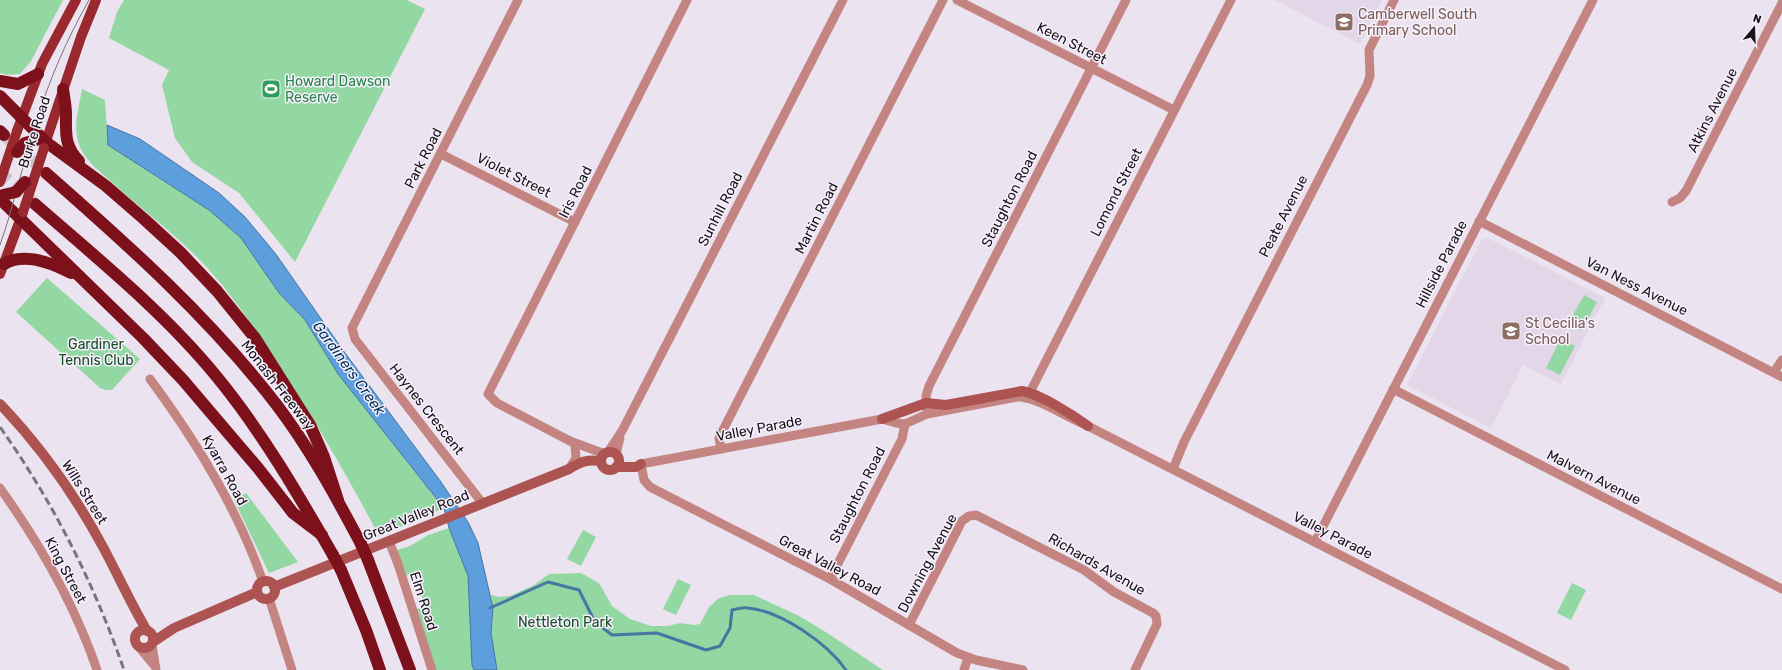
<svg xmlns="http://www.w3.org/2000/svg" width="1782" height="670" viewBox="0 0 1782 670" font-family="Rubik,sans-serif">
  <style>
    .built { fill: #e2d6e8 }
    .green { fill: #93d8a2 }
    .water { fill: #5d9fdd; stroke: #4875a2 }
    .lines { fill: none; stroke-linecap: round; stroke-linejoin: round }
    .stream { stroke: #4875a2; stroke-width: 3 }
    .highway-tunnel { stroke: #cbc4cf; stroke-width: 12; stroke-dasharray: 12 6; stroke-linecap: butt }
    .street { stroke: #c48582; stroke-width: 9 }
    .secondary { stroke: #ad5352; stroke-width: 10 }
    .primary { stroke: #9a292f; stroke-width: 10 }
    .highway { stroke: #7c111c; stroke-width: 12 }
    .tram { stroke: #79747b; stroke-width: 1 }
    .rail { stroke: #79747b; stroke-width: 3; stroke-dasharray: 8 4; stroke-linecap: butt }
    .primary-bridge { stroke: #9a292f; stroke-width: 10 }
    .highway-bridge { stroke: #7c111c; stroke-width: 12 }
    .labels { text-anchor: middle; stroke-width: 3; stroke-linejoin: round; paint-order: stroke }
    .education-label { font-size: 14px; fill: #785e54; stroke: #f8f0fc; text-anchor: start }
    .street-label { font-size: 14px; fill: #161317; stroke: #f8f0fc }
    .leisure-label { font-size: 14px; fill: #27864d; stroke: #f8f0fc; text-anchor: start }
    .park-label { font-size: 14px; fill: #144d27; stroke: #f8f0fc }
    .water-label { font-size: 15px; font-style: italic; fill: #003159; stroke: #f8f0fc }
  </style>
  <rect width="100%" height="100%" fill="#ebe3ef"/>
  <g class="built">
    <polygon points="1275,0 1382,0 1360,44"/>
    <polygon points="1488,238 1605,298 1561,384 1523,365 1491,428 1407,385 1482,239"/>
  </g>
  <g class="green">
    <polygon points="0,0 63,0 31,61 20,74 7,75 0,73"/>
    <polygon points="124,0 407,0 425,9 295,262 239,193 192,162 175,138 162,85 169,70 109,38 117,12"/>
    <path d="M82,89L105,100L108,145L209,210L241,238L279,293L305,320L338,374L444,508L379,536C349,479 317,423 281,369C259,335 237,301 210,271C182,239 147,214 115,185C105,176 93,167 85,156C70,133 78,114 82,89Z"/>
    <polygon points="47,278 140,359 112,390 106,390 100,388 16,312"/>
    <polygon points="1584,295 1597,302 1582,331 1568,324"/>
    <polygon points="1561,338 1575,346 1560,375 1546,368"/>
    <polygon points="246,493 298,562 269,573 234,500"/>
    <polygon points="449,528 468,576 472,664 474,670 436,670 417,609 425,605 413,573 405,576 397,550 410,546 428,535"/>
    <polygon points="583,530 596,537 581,566 567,559"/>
    <polygon points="581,573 599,583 612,606 630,619 651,626 668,626 680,623 694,625 700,624 709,607 719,598 730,595 754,595 799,616 821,629 883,670 497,670 491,633 493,617 491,595 499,597 510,596 534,585 549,574"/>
    <polygon points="678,579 691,585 676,615 663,609"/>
    <polygon points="1572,583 1586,590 1571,620 1557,613"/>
  </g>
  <polygon class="water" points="107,125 140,139 219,193 245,217 275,253 345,353 441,482 468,522 478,543 493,608 491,633 497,670 474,670 472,665 468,576 449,528 444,508 338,374 305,320 279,293 241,238 209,210 108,145"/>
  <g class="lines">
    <path class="stream" d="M490,608L548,582L579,590L595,622L612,635L657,633L706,650L720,646L730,628L732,610C737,609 743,607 748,608C781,611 827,643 846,670"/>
    <g class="highway-tunnel">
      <polyline points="4,135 45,172"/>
      <polyline points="0,172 35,204"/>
    </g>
    <g class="street">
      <polyline points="957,0 1174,110"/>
      <polyline points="441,154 575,222"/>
      <polyline points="1672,202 1680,198 1686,191 1782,3"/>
      <polyline points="1479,221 1782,377"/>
      <polyline points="1774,372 1782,360"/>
      <path d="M150,379C196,441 238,509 263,582"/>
      <polyline points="1393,389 1782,589"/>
      <polyline points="1027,398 1231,0"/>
      <polyline points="927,410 926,396 929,386 1126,0"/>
      <polyline points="721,449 719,438 724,428 943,0"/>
      <polyline points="608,452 622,431 843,0"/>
      <polyline points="605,454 570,441 497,403 488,394 687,0"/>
      <polyline points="616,454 620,438"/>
      <polyline points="569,469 576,458 575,445"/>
      <polyline points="1173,469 1184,442 1367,85 1370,76 1369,50 1394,0"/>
      <path d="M0,488C40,544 75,605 97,670"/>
      <polyline points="483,504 355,339 352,328 518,0"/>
      <polyline points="389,541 398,564 432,670"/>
      <polyline points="1315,542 1593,0"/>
      <polyline points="830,579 902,439 905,424"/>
      <polyline points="269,598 292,670"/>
      <polyline points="909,625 962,521 969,516 976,515 1084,570 1114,592 1153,613 1156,616 1157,624 1135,670"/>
      <polyline points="152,645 156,670"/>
      <polyline points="139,647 154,665"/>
      <polyline points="964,670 968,658"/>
      <path d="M1023,670L976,660L957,653L830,579L650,487L644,480L641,464L882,419L896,423L905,424L927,414L1017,397C1036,396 1069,419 1088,426L1565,670"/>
    </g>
    <g class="secondary">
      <path d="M0,404C41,447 75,495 103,547C118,575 131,604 147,631"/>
      <path d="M882,419L926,403L946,405L1022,391C1040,394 1073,415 1088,426"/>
      <circle cx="610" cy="461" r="9"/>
      <polyline points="616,467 636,467 641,464"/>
      <circle cx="266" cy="590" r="9"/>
      <path d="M274,587L569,469C580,462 587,459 601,461"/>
      <circle cx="144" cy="639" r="9"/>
      <polyline points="153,642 174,628 257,592"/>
    </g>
    <g class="primary">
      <polyline points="17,131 42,64 76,0"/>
      <polyline points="44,147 81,37 96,0"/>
      <polyline points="0,274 23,212"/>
    </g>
    <g class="highway">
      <polyline points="0,81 18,84 38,74"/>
      <path d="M63,89C64,97 66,106 66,114C66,133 64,146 79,161"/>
      <polyline points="0,96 46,142 106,186 144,219 181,253 217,291 255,338 310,425 324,457 338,500"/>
      <polyline points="0,131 4,135"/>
      <path d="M46,173C128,245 209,317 276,404C309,447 335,495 361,544"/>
      <polyline points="0,199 143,338 183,380 258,468 293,513 322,535"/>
      <path d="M35,204C98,259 165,313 217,377C262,432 298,494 333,555"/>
      <path d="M4,264C24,252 52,263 71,273"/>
      <polyline points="368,560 410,670"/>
      <polyline points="341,570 366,630 380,670"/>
    </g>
    <path class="tram" d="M0,245C14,205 23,163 36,123C49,80 67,39 89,0"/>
    <path class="rail" d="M0,427C53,502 94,583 124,670"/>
    <g class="primary-bridge">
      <polyline points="0,182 17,131"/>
      <polyline points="23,212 44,148"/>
    </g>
    <g class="highway-bridge">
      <polyline points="17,152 25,143 36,140"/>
      <polyline points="3,195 16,192 25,182"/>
      <polyline points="361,544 368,560"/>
      <polyline points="333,555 341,570"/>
    </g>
  </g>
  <defs>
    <symbol id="school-square" viewBox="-11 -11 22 22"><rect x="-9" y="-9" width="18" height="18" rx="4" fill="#8d6e63" stroke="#f8f0fc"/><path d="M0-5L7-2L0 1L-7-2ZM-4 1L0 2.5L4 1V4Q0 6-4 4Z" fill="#fff"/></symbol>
    <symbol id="stadium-square" viewBox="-11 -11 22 22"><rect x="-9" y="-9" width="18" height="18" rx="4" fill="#2e9e5b" stroke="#f8f0fc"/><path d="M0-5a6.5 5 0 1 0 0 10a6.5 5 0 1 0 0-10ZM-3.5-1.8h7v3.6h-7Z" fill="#fff"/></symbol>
  </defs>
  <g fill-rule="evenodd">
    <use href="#school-square" x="1333" y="11" width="22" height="22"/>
    <use href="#stadium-square" x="260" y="78" width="22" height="22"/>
    <use href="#school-square" x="1500" y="320" width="22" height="22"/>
  </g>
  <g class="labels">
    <g class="education-label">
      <text x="1358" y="19">Camberwell South<tspan x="1358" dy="16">Primary School</tspan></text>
      <text x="1525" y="328">St Cecilia's<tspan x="1525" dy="16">School</tspan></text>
    </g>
    <g class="street-label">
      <text transform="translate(1072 43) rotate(27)" y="5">Keen Street</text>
      <text transform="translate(1712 110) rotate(-63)" y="5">Atkins Avenue</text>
      <text transform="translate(34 132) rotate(-72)" y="5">Burke Road</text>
      <text transform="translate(423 158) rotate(-63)" y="5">Park Road</text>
      <text transform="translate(514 175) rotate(27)" y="5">Violet Street</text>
      <text transform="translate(575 192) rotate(-63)" y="5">Iris Road</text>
      <text transform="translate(1116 192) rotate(-63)" y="5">Lomond Street</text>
      <text transform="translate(1009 199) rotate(-63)" y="5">Staughton Road</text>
      <text transform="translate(720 209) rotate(-63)" y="5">Sunhill Road</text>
      <text transform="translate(1283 216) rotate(-63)" y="5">Peate Avenue</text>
      <text transform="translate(816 218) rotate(-63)" y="5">Martin Road</text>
      <text transform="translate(1441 264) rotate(-63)" y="5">Hillside Parade</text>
      <text transform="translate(1637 286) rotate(27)" y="5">Van Ness Avenue</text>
      <text transform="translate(278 385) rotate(52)" y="5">Monash Freeway</text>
      <text transform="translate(427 409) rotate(52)" y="5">Haynes Crescent</text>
      <text transform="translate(759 428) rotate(-11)" y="5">Valley Parade</text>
      <text transform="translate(225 470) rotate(61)" y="5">Kyarra Road</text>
      <text transform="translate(1594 477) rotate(27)" y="5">Malvern Avenue</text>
      <text transform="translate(85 492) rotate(58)" y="5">Wills Street</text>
      <text transform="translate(857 495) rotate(-63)" y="5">Staughton Road</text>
      <text transform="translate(416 515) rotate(-22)" y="5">Great Valley Road</text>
      <text transform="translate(1333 535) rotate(27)" y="5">Valley Parade</text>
      <text transform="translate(927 563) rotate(-62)" y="5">Downing Avenue</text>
      <text transform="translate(1097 564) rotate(30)" y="5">Richards Avenue</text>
      <text transform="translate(830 565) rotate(28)" y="5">Great Valley Road</text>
      <text transform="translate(66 570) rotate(62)" y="5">King Street</text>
      <text transform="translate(424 601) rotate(72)" y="5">Elm Road</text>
    </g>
    <g class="leisure-label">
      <text x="285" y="86">Howard Dawson<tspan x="285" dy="16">Reserve</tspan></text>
    </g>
    <g class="park-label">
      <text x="96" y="349">Gardiner<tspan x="96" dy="16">Tennis Club</tspan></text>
      <text x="565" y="627">Nettleton Park</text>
    </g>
    <g class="water-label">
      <text transform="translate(349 368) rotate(54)" y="5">Gardiners Creek</text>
    </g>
  </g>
  <g transform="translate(1754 28) rotate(19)" stroke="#f8f0fc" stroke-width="3" paint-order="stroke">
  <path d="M0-3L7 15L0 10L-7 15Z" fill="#161317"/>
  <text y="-6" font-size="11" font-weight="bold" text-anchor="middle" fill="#161317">N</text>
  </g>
</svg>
